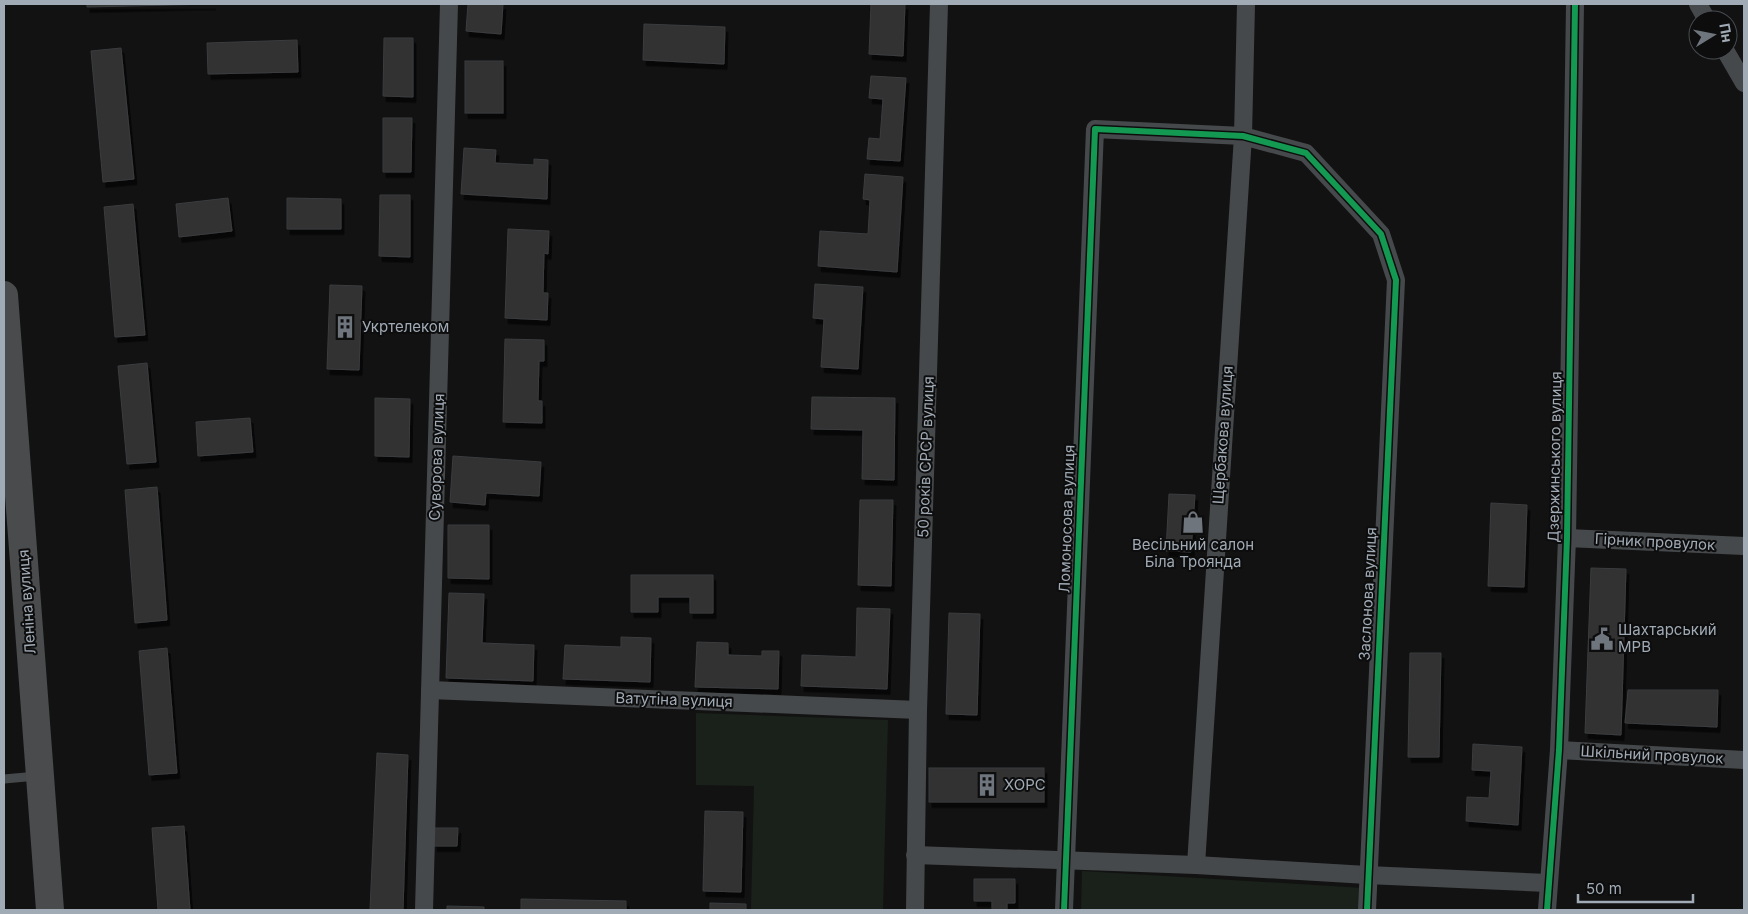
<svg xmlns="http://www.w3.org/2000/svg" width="1748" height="914" viewBox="0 0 1748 914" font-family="Inter,sans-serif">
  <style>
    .green { fill: #1a211a }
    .building { fill: #313133; stroke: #3b3d3f; filter: url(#shadow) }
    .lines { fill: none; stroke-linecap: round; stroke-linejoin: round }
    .lane { stroke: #46494b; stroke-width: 9 }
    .street { stroke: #46494b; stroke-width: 18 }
    .primary { stroke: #494b4d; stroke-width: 28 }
    .cycleway-casing { stroke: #0d0d0e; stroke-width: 9 }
    .cycleway { stroke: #139951; stroke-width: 6 }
    .labels { text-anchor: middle; stroke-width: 4; stroke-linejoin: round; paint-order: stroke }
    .poi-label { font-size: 15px; fill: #a1abb5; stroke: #0d0d0e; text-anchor: start }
    .street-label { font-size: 15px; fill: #a1abb5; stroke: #0d0d0e }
  </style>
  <defs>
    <filter id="shadow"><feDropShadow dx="3" dy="5.5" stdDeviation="0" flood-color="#0009"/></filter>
  </defs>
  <rect width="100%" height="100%" fill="#121212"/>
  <g class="green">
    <polygon points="696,713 888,720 883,910 751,910 754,786 696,785"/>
    <polygon points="1082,871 1363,888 1363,910 1081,910"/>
  </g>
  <g class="building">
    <polygon points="87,4 213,4 87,7"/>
    <polygon points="468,4 503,4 501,34 466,31"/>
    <polygon points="866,4 905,4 903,56 869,54 871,4"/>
    <polygon points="644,24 725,27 724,64 643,60"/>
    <polygon points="384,38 413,38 413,97 383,96"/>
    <polygon points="297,40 298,72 208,74 207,43"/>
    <polygon points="121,48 134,179 103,182 91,51"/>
    <rect x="465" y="61" width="38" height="52"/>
    <polygon points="871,76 906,78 900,161 867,159 869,138 880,139 883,99 869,98"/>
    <polygon points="383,118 412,118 411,172 383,172"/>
    <polygon points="464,148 496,150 495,163 534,165 534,159 548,160 547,199 461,194"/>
    <polygon points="865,174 903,177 897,272 818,266 820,231 868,234 870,200 863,199"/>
    <polygon points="380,195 410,195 410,257 379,256"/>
    <polygon points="228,198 232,231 179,237 176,204"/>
    <polygon points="287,198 341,199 341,229 287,229"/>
    <polygon points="133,204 145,335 115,337 104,207"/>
    <polygon points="508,229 549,231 548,254 544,253 543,293 548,293 547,320 505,318"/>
    <polygon points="815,284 863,287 858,369 821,367 824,319 813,318"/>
    <polygon points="330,285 362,286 359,370 327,369"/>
    <polygon points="505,339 544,340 544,361 539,361 538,401 542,401 542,423 503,422"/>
    <polygon points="147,363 156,462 127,464 118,366"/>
    <polygon points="812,397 895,398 894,480 862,479 863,430 811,429"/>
    <polygon points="375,398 410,399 409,457 375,456"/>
    <polygon points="250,418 253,452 198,456 196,422"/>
    <polygon points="453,456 541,462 539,496 486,493 485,505 450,502"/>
    <polygon points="157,487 167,620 135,623 125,490"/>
    <polygon points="1169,494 1195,495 1191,552 1166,551"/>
    <polygon points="860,500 893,500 891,586 858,585"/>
    <polygon points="1491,503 1527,505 1524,587 1488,586"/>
    <polygon points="448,525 489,525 489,579 448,578"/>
    <polygon points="1591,568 1626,569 1621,735 1585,733"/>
    <polygon points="631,575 713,575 713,613 690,613 690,597 658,597 658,612 631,612"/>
    <polygon points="449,593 484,594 482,643 534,645 533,681 446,678"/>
    <polygon points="857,608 890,609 887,689 801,686 802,655 856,657"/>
    <polygon points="949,613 980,614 977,715 946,714"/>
    <polygon points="621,637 651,638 650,682 563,679 565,645 621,647"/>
    <polygon points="697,642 728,643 728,655 762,656 762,651 779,651 778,689 695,687"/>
    <polygon points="167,648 177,773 149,775 139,651"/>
    <polygon points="1410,653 1441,653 1439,757 1408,757"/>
    <polygon points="1628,690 1718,690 1717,727 1625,723"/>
    <polygon points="1473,744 1522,747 1518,825 1466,821 1467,797 1489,798 1491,771 1472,770"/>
    <polygon points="377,753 408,755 403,910 370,910"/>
    <rect x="929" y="768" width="115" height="34"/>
    <polygon points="705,811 743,812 741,892 703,891"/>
    <polygon points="184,826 190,910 158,910 152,828"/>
    <polygon points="434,828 458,828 457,846 434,846"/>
    <polygon points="974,879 1015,879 1015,903 1007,903 1007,910 992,910 992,901 974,901"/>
    <polygon points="521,899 626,901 626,910 521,910"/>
    <polygon points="710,903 746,904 746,910 710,910"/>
    <polygon points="447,906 484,907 484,910 447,910"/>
  </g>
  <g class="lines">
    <polyline class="lane" points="4,779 37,776"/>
    <g class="street">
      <polyline points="1698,4 1707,20"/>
      <polyline points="1725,50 1744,83"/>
      <polyline points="1567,538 1744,546"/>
      <polyline points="430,690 918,710"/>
      <polyline points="1559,750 1744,760"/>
      <polyline points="915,855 1196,865 1367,875 1548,883"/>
      <polyline points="1196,865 1243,136 1246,4"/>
      <polyline points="424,910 449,4"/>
      <polyline points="915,910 918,710 939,4"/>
      <polyline points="1064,910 1095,129 1243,136 1306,153 1381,234 1396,280 1367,910"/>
      <polyline points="1547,910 1559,750 1567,538 1575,4"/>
    </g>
    <polyline class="primary" points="4,295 50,910"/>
    <defs>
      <g id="cycleway">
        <polyline points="1064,910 1095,129 1243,136 1306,153 1381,234 1396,280 1367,910"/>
        <polyline points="1547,910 1559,750 1567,538 1575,4"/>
      </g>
    </defs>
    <use href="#cycleway" class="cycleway-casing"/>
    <use href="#cycleway" class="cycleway"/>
  </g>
  <defs>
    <symbol id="building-bare" viewBox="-9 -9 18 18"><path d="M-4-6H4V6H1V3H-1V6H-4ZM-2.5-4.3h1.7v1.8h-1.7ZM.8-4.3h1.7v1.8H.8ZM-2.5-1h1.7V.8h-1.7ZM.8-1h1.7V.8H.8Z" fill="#6f757c" stroke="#0d0d0e" stroke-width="2.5" paint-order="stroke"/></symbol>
    <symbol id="shop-bare" viewBox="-9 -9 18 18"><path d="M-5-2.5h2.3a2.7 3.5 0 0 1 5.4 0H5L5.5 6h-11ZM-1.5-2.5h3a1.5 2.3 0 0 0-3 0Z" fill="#6f757c" stroke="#0d0d0e" stroke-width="2.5" paint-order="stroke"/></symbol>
    <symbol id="civic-bare" viewBox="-9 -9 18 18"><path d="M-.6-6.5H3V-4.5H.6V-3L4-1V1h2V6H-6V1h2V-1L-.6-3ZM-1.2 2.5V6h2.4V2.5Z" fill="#6f757c" stroke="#0d0d0e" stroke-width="2.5" paint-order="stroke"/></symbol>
  </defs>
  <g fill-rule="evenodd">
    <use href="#building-bare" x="329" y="311" width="32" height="32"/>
    <use href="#shop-bare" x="1177" y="506" width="32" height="32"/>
    <use href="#civic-bare" x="1586" y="623" width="32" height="32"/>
    <use href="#building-bare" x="971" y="769" width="32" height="32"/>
  </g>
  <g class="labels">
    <g class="poi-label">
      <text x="362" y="332">Укртелеком</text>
      <text x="1193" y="550" text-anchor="middle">Весільний салон<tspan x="1193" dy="17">Біла Троянда</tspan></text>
      <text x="1618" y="635">Шахтарський<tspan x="1618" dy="17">МРВ</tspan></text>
      <text x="1004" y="790">ХОРС</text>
    </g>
    <g class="street-label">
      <text transform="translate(1223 435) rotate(-86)" y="5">Щербакова вулиця</text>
      <text transform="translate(437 457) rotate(-88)" y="5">Суворова вулиця</text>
      <text transform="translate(926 457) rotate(-88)" y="5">50 років СРСР вулиця</text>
      <text transform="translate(1555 457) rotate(-89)" y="5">Дзержинського вулиця</text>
      <text transform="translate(1067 519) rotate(-88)" y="5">Ломоносова вулиця</text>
      <text transform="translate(1655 542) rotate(3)" y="5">Гірник провулок</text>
      <text transform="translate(1368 594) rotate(-87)" y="5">Заслонова вулиця</text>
      <text transform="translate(27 602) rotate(-94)" y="5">Леніна вулиця</text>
      <text transform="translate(674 700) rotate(2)" y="5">Ватутіна вулиця</text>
      <text transform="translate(1652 755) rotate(3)" y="5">Шкільний провулок</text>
    </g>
  </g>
  <rect width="1748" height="914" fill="none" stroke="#a1abb5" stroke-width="10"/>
  <g transform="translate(1713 35) rotate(80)"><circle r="24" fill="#0d0d0e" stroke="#484c51"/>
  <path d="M0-4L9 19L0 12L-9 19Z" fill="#6f757c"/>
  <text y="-8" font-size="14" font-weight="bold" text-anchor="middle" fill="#a1abb5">Пн</text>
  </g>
  <path d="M1578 894v8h115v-8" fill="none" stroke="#a1abb5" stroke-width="2.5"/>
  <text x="1586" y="894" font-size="15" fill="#a1abb5" stroke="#0d0d0e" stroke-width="4" paint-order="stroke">50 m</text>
</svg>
